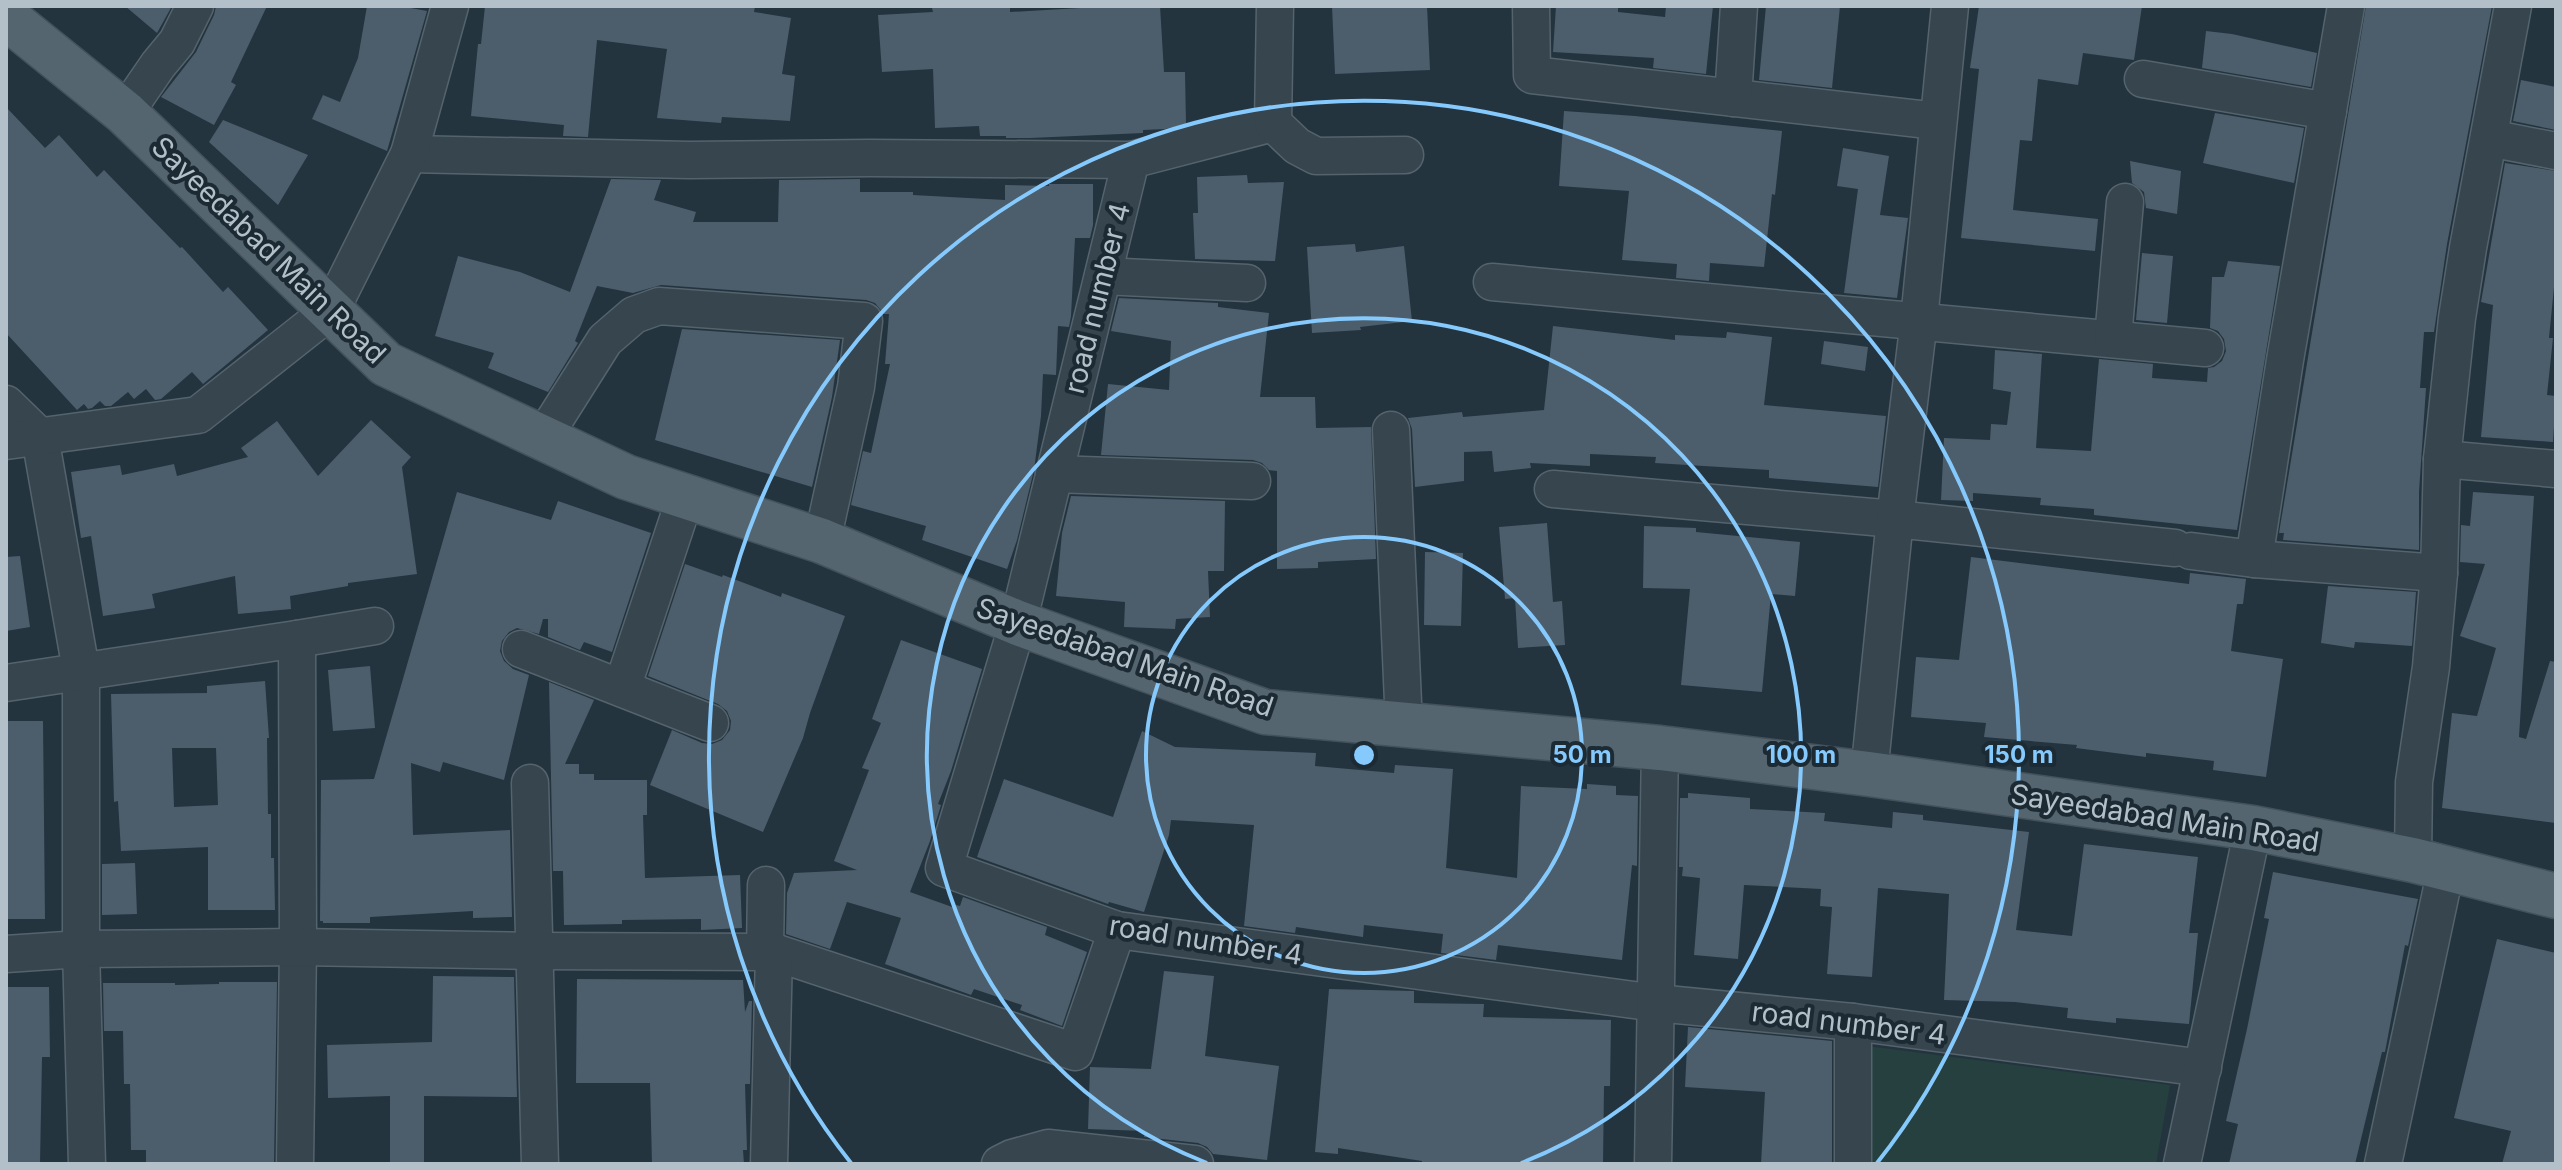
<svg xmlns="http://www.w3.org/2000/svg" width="2562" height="1170" viewBox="0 0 2562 1170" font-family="Inter,sans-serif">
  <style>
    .green { fill: #25403e }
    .building { fill: #4c5e6b; fill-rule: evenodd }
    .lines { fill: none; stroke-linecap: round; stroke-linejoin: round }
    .minor-casing { stroke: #55636d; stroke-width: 39 }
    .major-casing { stroke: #43515b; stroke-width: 47 }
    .minor { stroke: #37454f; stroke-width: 36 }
    .major { stroke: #55656f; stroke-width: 44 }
    .ring { fill: none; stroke: #85c9fd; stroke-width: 4 }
    .labels { text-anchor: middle; stroke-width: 8; stroke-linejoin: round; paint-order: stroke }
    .street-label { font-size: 28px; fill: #b3c0ca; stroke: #1c2a34 }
    .centre { fill: #85c9fd; stroke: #1c2a34; stroke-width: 4 }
    .ring-label { font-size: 24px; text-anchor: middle; font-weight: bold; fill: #85c9fd; stroke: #1c2a34; stroke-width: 8; stroke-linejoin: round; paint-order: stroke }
  </style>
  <rect width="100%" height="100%" fill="#23343f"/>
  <polygon class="green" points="1859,1045 2170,1085 2156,1164 1848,1164"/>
  <g class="building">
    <polygon points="125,6 172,6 157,33"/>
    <polygon points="216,6 267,6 231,82 236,85 214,125 161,97 196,52 214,15"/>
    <polygon points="367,6 400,6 427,11 387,151 312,119 323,95 340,102 358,58"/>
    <polygon points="485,6 755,6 754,12 791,18 782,74 795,76 790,121 722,117 721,123 657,118 667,49 597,40 588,137 563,136 564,125 471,116 478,44 481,44"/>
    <polygon points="968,6 968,8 1010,6 1010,12 1115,6 1160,6 1164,72 1185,72 1186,124 1165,129 1143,130 1143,133 1030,138 1006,138 1006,136 980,136 979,126 935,128 933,69 882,72 878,15 933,12 932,8"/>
    <polygon points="1332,6 1427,6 1430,70 1335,74"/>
    <polygon points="1556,6 1618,6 1618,12 1665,17 1666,6 1713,6 1706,74 1653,68 1654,58 1553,52"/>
    <polygon points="1766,6 1840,6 1832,88 1759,80"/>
    <polygon points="1979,6 2142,6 2134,60 2083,53 2078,85 2038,79 2032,141 2020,140 2013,210 2098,219 2095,251 1961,238 1979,69 1970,68"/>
    <polygon points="2366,6 2492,6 2447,244 2434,332 2424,332 2420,388 2426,388 2419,492 2419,550 2283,540 2284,533 2279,533"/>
    <polygon points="2206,31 2232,34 2317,53 2311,87 2202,68"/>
    <polygon points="2521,80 2556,87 2556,130 2513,121"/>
    <polygon points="6,107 45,148 59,135 97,177 104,170 180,248 182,247 223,292 228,287 268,330 203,384 192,372 161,399 155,400 146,389 134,399 128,392 111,406 105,406 100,401 92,408 88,409 84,404 77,410 6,333"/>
    <polygon points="1564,111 1635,116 1782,131 1775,195 1772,194 1764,267 1710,263 1709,281 1676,278 1677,264 1622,260 1629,191 1559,186"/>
    <polygon points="2215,113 2304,128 2294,183 2203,163"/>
    <polygon points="223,120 308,155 278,205 209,142"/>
    <polygon points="1843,148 1889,156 1880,215 1908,218 1897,298 1844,293 1858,189 1837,186"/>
    <polygon points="2130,161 2181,171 2177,214 2146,208 2144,192 2132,183"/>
    <polygon points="2505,163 2556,171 2556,267 2549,338 2553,338 2547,395 2556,396 2553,442 2481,437 2493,305 2481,302"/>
    <polygon points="1247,175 1248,183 1284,182 1275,261 1195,259 1193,213 1198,213 1197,177"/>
    <polygon points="611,179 661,180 654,200 696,212 693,222 778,222 779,180 860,179 860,192 913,192 913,195 1005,200 1005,185 1049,186 1049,184 1093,184 1093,225 1090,238 1075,238 1071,316 1069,327 1058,326 1056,375 1043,374 1041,416 1034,470 1017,540 1007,569 922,540 926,526 851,505 863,451 871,453 890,364 885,364 889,314 884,314 875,303 866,300 661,285 633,293 597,286 575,341 578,343 548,392 488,368 494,353 435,336 458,256 520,272 570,292"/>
    <polygon points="1355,244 1356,252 1404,246 1412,321 1360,327 1361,330 1312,333 1307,247"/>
    <polygon points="2142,253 2173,256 2167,323 2136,320"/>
    <polygon points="2228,261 2280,266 2237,530 2094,515 2094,509 2040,505 2041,498 1973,493 1973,501 1941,500 1944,438 1990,440 1991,424 2007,425 2011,392 1993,389 1995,350 2042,354 2036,448 2091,451 2099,359 2153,364 2152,378 2207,382 2208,368 2214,367 2222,361 2226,351 2224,339 2218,331 2210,328 2212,277 2224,277"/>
    <polygon points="1119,298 1218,303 1218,307 1269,313 1260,397 1315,397 1316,428 1371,427 1376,559 1318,562 1318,568 1277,569 1277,471 1269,470 1262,463 1253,460 1101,455 1108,384 1169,390 1171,341 1111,331"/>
    <polygon points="1553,326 1675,340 1675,335 1726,338 1727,332 1772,337 1764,405 1886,416 1878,487 1769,478 1769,470 1655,463 1656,457 1590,454 1590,466 1530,463 1531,468 1494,472 1492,451 1464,452 1464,481 1415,487 1412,429 1408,418 1462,412 1463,417 1544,410"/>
    <polygon points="682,329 840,340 832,397 812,487 655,440"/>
    <polygon points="1824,341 1868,347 1865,371 1821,364"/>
    <polygon points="371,420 411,457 402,467 417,574 348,583 348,586 290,596 291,609 238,614 235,576 152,594 155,608 103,616 91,536 81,538 71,472 120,465 122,475 174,464 177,476 248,457 241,448 277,421 318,476"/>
    <polygon points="457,492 551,520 558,501 651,533 612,652 584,642 580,650 548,637 548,619 543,619 539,634 517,628 509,632 502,641 500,651 504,661 513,669 529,675 504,780 443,762 440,772 411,763 413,835 510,830 512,917 473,918 473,911 370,917 370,923 323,923 323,921 320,921 321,780 374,779"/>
    <polygon points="2473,492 2534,496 2519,737 2526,739 2550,661 2556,662 2556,823 2442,808 2452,713 2477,716 2496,648 2460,636 2485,564 2460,562 2461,525 2470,526"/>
    <polygon points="1071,496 1225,501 1224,571 1208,571 1210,617 1176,619 1175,629 1124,627 1125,602 1056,596 1062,533"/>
    <polygon points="1547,523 1553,602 1562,601 1565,645 1518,648 1515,598 1505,599 1499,527"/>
    <polygon points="1644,526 1696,528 1696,532 1800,542 1795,596 1771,594 1762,692 1681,685 1690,589 1643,588"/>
    <polygon points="1425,552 1463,553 1461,626 1424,625"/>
    <polygon points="20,556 30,627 6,631 6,557"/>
    <polygon points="1971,557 2189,584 2190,573 2246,579 2243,604 2237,604 2231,651 2283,659 2266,777 2213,770 2214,761 2146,753 2146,757 2076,748 2077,745 1984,737 1986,723 1911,717 1916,657 1959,660"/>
    <polygon points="685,564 722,577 723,575 781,597 782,593 845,616 810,713 803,738 763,832 650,785 672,730 702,743 712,744 722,740 730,730 731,721 727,711 718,704 648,676"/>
    <polygon points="2328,586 2416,592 2412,646 2355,642 2354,648 2321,643"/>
    <polygon points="901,640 982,669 951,771 938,804 941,805 930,841 910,892 955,908 956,905 960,906 963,897 1047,927 1045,935 1087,952 1062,1026 1020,1010 1022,1005 974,989 971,995 885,964 901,918 847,902 830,949 786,934 787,893 794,873 857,870 834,861 869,770 862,768 881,723 872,719"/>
    <polygon points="370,666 375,728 333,731 328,670"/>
    <path d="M265,681L269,738H267L268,814H271V858H274L275,910H208V847L121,851L118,801L114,802L111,694L207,693V686ZM172,748H216L218,805L174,807Z"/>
    <polygon points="549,682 594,700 565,764 579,764 579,774 594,774 594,780 647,780 647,815 643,815 645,878 740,875 742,928 701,930 701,919 622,920 622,924 564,925 563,871 553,871"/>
    <polygon points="6,721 43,721 45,919 6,919"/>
    <polygon points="1142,731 1175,747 1316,753 1315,766 1394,773 1395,765 1453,769 1446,868 1517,878 1521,786 1587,789 1587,784 1616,786 1616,795 1638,796 1637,866 1632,865 1622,960 1498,945 1496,960 1441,953 1443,934 1364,925 1363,937 1296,927 1295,933 1244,926 1254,825 1171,820 1169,835 1144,912 1109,902 1108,904 977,857 1004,779 1113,817"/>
    <polygon points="1688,793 1750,798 1750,809 1825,813 1824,821 1892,828 1893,812 1923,815 1923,820 2029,832 2016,930 2072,936 2084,844 2198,857 2189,933 2198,933 2189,1024 2116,1018 2116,1023 2067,1018 2068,1008 2015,1002 1944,1000 1949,894 1878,888 1872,977 1827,974 1832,907 1820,906 1821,889 1744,885 1738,959 1694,955 1700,878 1682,876 1683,867 1679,867 1680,798 1688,798"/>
    <polygon points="135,863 137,914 102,915 102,864"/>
    <polygon points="2273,872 2418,899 2408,946 2405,945 2385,1052 2382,1052 2355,1164 2229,1164 2238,1124 2226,1121 2247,1029 2269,919 2264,918"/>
    <polygon points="2497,939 2556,953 2556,1164 2502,1164 2511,1131 2454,1118"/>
    <polygon points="1164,971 1214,976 1205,1056 1279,1066 1267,1160 1213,1154 1207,1147 1198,1143 1144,1137 1145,1131 1088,1129 1090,1067 1151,1069"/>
    <polygon points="433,976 514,977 517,1097 424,1096 424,1164 390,1164 390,1096 328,1098 327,1045 432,1042"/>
    <polygon points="577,979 743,980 745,1012 749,1001 752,1001 750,1084 745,1084 747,1150 743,1150 744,1164 652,1164 650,1083 576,1083"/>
    <polygon points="219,982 277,982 274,1164 146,1164 146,1150 131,1150 130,1084 124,1084 123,1031 104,1031 103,983 175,983 175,985 219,984"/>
    <polygon points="8,987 49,987 50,1057 42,1057 40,1164 6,1164"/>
    <polygon points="1329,989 1414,991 1414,1003 1484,1004 1483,1017 1611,1020 1610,1086 1604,1086 1603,1164 1422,1164 1422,1161 1338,1148 1338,1154 1315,1152"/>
    <polygon points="1688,1027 1832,1041 1832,1164 1761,1164 1765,1092 1685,1087"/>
  </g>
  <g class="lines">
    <defs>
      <g id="minor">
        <polyline points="1275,6 1273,123 1131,160 1018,623 944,868 1117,930 1656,1003 1853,1022 2203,1068"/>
        <polyline points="1531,6 1532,75 1937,121"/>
        <polyline points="2143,79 2328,111"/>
        <polyline points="1733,98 1739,6"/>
        <polyline points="125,113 158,65 177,42 195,6"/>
        <polyline points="1273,123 1297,146 1316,156 1405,155"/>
        <polyline points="2489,138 2556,151"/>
        <polyline points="409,154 689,160 870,158 1131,160"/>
        <polyline points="1103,276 1247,283"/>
        <polyline points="1492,282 2205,348"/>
        <polyline points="2113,338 2125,202"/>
        <polyline points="6,404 40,437 81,670 81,949 87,1164"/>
        <polyline points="1391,430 1404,725"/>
        <polyline points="543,438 605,340 634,315 659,306 864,321 856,387 822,541"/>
        <polyline points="6,441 198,415 331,310 409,154 450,6"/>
        <polyline points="2442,459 2556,469"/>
        <polyline points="1054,474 1252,481"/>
        <polyline points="1553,489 1895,519 2175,548"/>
        <polyline points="2191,551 2254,559 2439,573"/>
        <polyline points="2254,559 2285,360 2346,6"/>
        <polyline points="297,639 375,626"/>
        <polyline points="521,649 710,723"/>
        <polyline points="6,683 297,639 298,947 295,1164"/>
        <polyline points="622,688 685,498"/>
        <polyline points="1869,774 1895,519 1919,320 1950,6"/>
        <polyline points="530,783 540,1164"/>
        <polyline points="2413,860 2414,782 2431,667 2439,573 2442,459 2457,318 2468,248 2513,6"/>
        <polyline points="765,952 766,885"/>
        <polyline points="6,954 81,949 298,947 535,951 774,952 1075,1052 1117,930"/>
        <polyline points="1853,1022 1853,1164"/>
        <polyline points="769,1164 774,952"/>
        <polyline points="1000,1164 1012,1158 1048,1148 1195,1164"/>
        <polyline points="1653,1164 1660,748"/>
        <polyline points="2182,1164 2253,828"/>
        <polyline points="2383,1164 2446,869"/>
      </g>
      <polyline id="major" points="6,17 125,113 386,364 626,477 822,541 1018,623 1265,712 1660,748 1869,774 2253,828 2413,860 2556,896"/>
    </defs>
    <use href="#minor" class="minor-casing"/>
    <use href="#major" class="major-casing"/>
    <use href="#minor" class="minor"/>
    <use href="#major" class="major"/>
  </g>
  <g class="ring">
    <circle cx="1364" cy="755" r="218"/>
    <path d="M1207 1163A437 437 0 1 1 1521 1163"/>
    <path d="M851 1163A655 655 0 1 1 1877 1163"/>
  </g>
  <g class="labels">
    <g class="street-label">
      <text transform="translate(269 250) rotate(44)" y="10">Sayeedabad Main Road</text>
      <text transform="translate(1097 298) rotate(-76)" y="10">road number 4</text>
      <text transform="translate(1125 657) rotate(19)" y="10">Sayeedabad Main Road</text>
      <text transform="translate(2165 818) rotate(9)" y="10">Sayeedabad Main Road</text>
      <text transform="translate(1206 940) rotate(9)" y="10">road number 4</text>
      <text transform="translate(1849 1023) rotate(7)" y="10">road number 4</text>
    </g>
  </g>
  <circle cx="1364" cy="755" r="12" class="centre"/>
  <g class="ring-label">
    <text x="1582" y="763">50 m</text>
    <text x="1801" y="763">100 m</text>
    <text x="2019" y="763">150 m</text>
  </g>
  <rect width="2562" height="1170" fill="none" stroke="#b3c0ca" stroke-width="16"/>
</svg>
